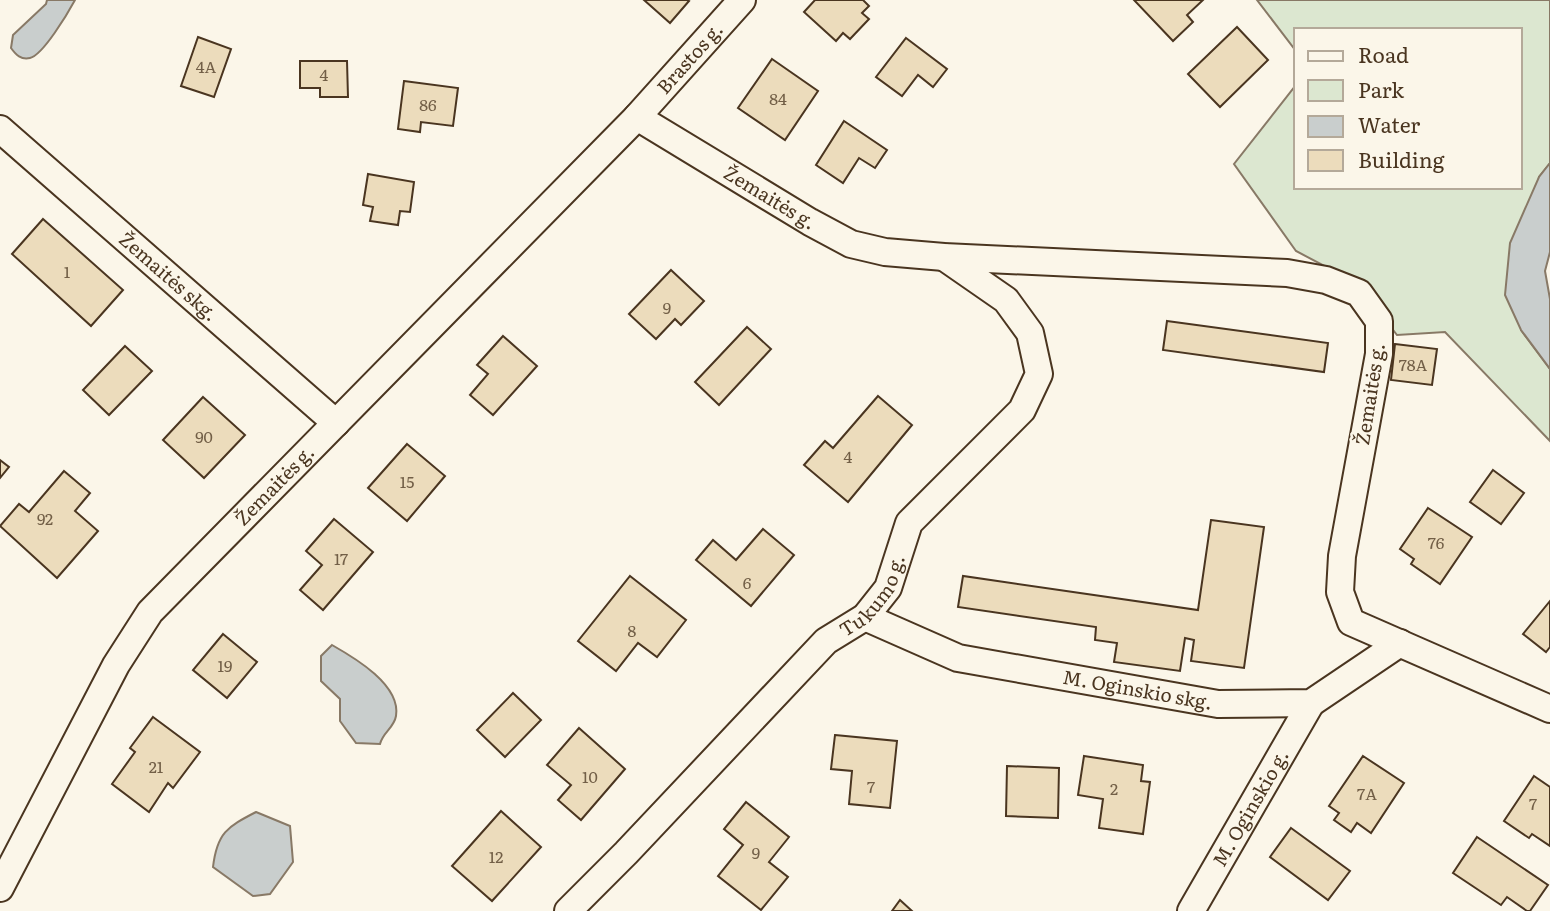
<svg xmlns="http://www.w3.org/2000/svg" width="1550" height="911" viewBox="0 0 1550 911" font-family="Literata,serif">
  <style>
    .green { fill: #dce7d0; stroke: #887966; stroke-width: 2 }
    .water { fill: #c9cecd; stroke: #887966; stroke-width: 2 }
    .building { fill: #ecdcbc; stroke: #4a3520; stroke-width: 2 }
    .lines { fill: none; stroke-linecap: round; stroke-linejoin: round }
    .street-casing { stroke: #4a3520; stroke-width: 30 }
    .street { stroke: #fbf6e9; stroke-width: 26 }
    .labels { text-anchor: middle; stroke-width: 5; stroke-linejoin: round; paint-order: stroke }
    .number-label { font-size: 16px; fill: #725f47 }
    .street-label { font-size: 19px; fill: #4a3520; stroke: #fbf6e9 }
  </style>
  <rect width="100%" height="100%" fill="#fbf6e9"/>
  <polygon class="green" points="1257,0 1550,0 1550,163 1539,177 1521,330 1550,369 1550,441 1445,332 1397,335 1357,283 1296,251 1234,164 1296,85 1296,187 1520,187 1520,30 1296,30 1296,51"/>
  <g class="water">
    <path d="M47,0H75C68,13 43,55 30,58C21,60 16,55 11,48L13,35L46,4Z"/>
    <polygon points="1550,163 1550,252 1545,271 1550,299 1550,369 1521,330 1505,295 1510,243 1539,177"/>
    <path d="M332,645C355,658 401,685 396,716C394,728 383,732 380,744L356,743L340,721V699L321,681V656Z"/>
    <path d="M256,812L290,826L293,862L270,894L253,896L213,867C217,833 227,827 256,812Z"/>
  </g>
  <g class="building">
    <polygon points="644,0 687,0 689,1 670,23"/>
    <polygon points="815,0 863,0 869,6 862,13 869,19 850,39 843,33 836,41 804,12"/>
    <polygon points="1134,0 1203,0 1187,15 1193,22 1173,41"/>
    <polygon points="1237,27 1268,60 1220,107 1188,74"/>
    <polygon points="198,37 231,49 214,97 181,86"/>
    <polygon points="906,38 947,69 933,87 918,75 902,96 876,77"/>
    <polygon points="772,59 818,91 785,140 738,108"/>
    <polygon points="300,61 347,61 348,97 320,97 320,88 300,88"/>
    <polygon points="404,81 458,88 453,126 421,122 420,132 398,129"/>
    <polygon points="844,121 887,150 875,168 859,158 843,183 816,165"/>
    <polygon points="368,174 414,182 410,212 400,211 398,225 370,221 373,207 363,205"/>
    <polygon points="43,219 123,290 91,326 12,254"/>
    <polygon points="671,270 704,301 681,325 675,319 656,339 629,314"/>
    <polygon points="1167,321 1328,343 1324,372 1163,350"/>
    <polygon points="747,327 771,349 719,405 695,382"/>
    <polygon points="503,336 537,366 493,415 470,395 488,374 477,365"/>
    <polygon points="1395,344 1437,349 1432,385 1391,380"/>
    <polygon points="125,346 152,371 109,415 83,390"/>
    <polygon points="878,396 912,425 848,502 804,465 825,441 833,448"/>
    <polygon points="203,397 245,435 204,478 163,440"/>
    <polygon points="407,444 445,476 407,521 368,488"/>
    <polygon points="0,460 9,467 0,478"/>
    <polygon points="1493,470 1524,493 1501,524 1470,502"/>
    <polygon points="64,471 90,493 75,511 98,531 57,578 0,526 19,504 29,512"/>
    <polygon points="1428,508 1472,537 1440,584 1411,564 1414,559 1400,549"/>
    <polygon points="334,519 373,552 323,610 300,590 322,565 306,551"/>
    <polygon points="1211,520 1264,527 1244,668 1191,661 1194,640 1185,638 1180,671 1114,662 1117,643 1095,640 1096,627 958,607 963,576 1198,610"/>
    <polygon points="763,529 794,555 751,606 696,560 713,540 736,560"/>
    <polygon points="630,576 686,620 657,657 638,643 616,671 578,641"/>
    <polygon points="1550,601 1550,647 1546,652 1523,634"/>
    <polygon points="223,634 257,662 227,698 193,670"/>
    <polygon points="513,693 541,720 505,757 477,730"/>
    <polygon points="153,717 200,752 173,788 168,783 149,812 112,784 135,752 130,748"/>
    <polygon points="579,728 625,769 581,820 558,800 571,785 547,765"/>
    <polygon points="835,735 897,741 890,808 849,804 852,771 831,769"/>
    <polygon points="1084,756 1143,765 1141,781 1150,782 1143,834 1099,828 1103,799 1078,795"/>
    <polygon points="1363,756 1404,783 1371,833 1357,823 1351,832 1334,820 1339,813 1329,806"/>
    <polygon points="1007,766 1059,768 1058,818 1006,816"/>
    <polygon points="1534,776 1550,787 1550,846 1532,834 1529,838 1504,821"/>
    <polygon points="746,802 789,837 769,862 788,877 761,910 718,876 743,845 724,829"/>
    <polygon points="501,811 541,847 492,901 452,866"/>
    <polygon points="1291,828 1350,871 1328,900 1270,857"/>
    <polygon points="1477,837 1548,885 1530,911 1527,911 1507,897 1501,905 1453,873"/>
    <polygon points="900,900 912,911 892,911"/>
  </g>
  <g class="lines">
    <defs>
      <g id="street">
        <path id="s1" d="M637,117L742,0"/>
        <path id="s2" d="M0,129L336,423"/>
        <path id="s3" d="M865,617L958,658L1218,704L1311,703L1400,643"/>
        <path id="s4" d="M0,888L116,665L150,612L637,117L810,222L851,244L885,252L944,257L1287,273L1326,280L1359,293L1379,321V354L1342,556L1340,592L1351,622L1550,709"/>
        <path id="s5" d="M568,911L626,853L826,641L865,617L888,588L909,523L1022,410L1039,374L1030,333L1006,300L944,257"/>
        <path id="s6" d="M1191,911L1311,703"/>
      </g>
    </defs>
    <use href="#street" class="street-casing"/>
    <use href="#street" class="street"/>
  </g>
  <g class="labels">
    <g class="number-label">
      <text x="206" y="73">4A</text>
      <text x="324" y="81">4</text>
      <text x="778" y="105">84</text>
      <text x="428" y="111">86</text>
      <text x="67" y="278">1</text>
      <text x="667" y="314">9</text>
      <text x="1413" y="371">78A</text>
      <text x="204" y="443">90</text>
      <text x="848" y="463">4</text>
      <text x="407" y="488">15</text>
      <text x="45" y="525">92</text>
      <text x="1436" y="549">76</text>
      <text x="341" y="565">17</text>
      <text x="747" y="589">6</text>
      <text x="632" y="637">8</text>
      <text x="225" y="672">19</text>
      <text x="156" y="773">21</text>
      <text x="590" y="783">10</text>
      <text x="871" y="793">7</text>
      <text x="1114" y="795">2</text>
      <text x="1367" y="800">7A</text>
      <text x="1533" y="810">7</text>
      <text x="756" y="859">9</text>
      <text x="496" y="863">12</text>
    </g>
    <g class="street-label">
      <text dy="7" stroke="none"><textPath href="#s1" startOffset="79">Brastos g.</textPath></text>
      <text dy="7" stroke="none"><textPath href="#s4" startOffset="1164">Žemaitės g.</textPath></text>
      <text dy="7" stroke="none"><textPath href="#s2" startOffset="224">Žemaitės skg.</textPath></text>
      <text transform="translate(1370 394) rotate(-81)" y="7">Žemaitės g.</text>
      <text dy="7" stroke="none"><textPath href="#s4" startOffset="492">Žemaitės g.</textPath></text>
      <text dy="7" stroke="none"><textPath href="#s5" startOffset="441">Tukumo g.</textPath></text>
      <text dy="7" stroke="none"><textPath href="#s3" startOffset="284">M. Oginskio skg.</textPath></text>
      <text dy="7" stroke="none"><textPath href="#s6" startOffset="119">M. Oginskio g.</textPath></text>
    </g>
  </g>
  <rect x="1294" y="28" width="228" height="161" fill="#fbf6e9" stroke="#b4a999" stroke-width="2"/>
  <rect x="1308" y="51" width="35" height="10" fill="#fbf6e9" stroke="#b4a999" stroke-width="2"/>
  <text x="1358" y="63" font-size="21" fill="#4a3520">Road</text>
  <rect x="1308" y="80" width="35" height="21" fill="#dce7d0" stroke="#b4a999" stroke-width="2"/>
  <text x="1358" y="98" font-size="21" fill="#4a3520">Park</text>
  <rect x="1308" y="116" width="35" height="21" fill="#c9cecd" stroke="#b4a999" stroke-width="2"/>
  <text x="1358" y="133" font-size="21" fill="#4a3520">Water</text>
  <rect x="1308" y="150" width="35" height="21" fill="#ecdcbc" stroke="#b4a999" stroke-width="2"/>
  <text x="1358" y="168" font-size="21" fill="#4a3520">Building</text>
</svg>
